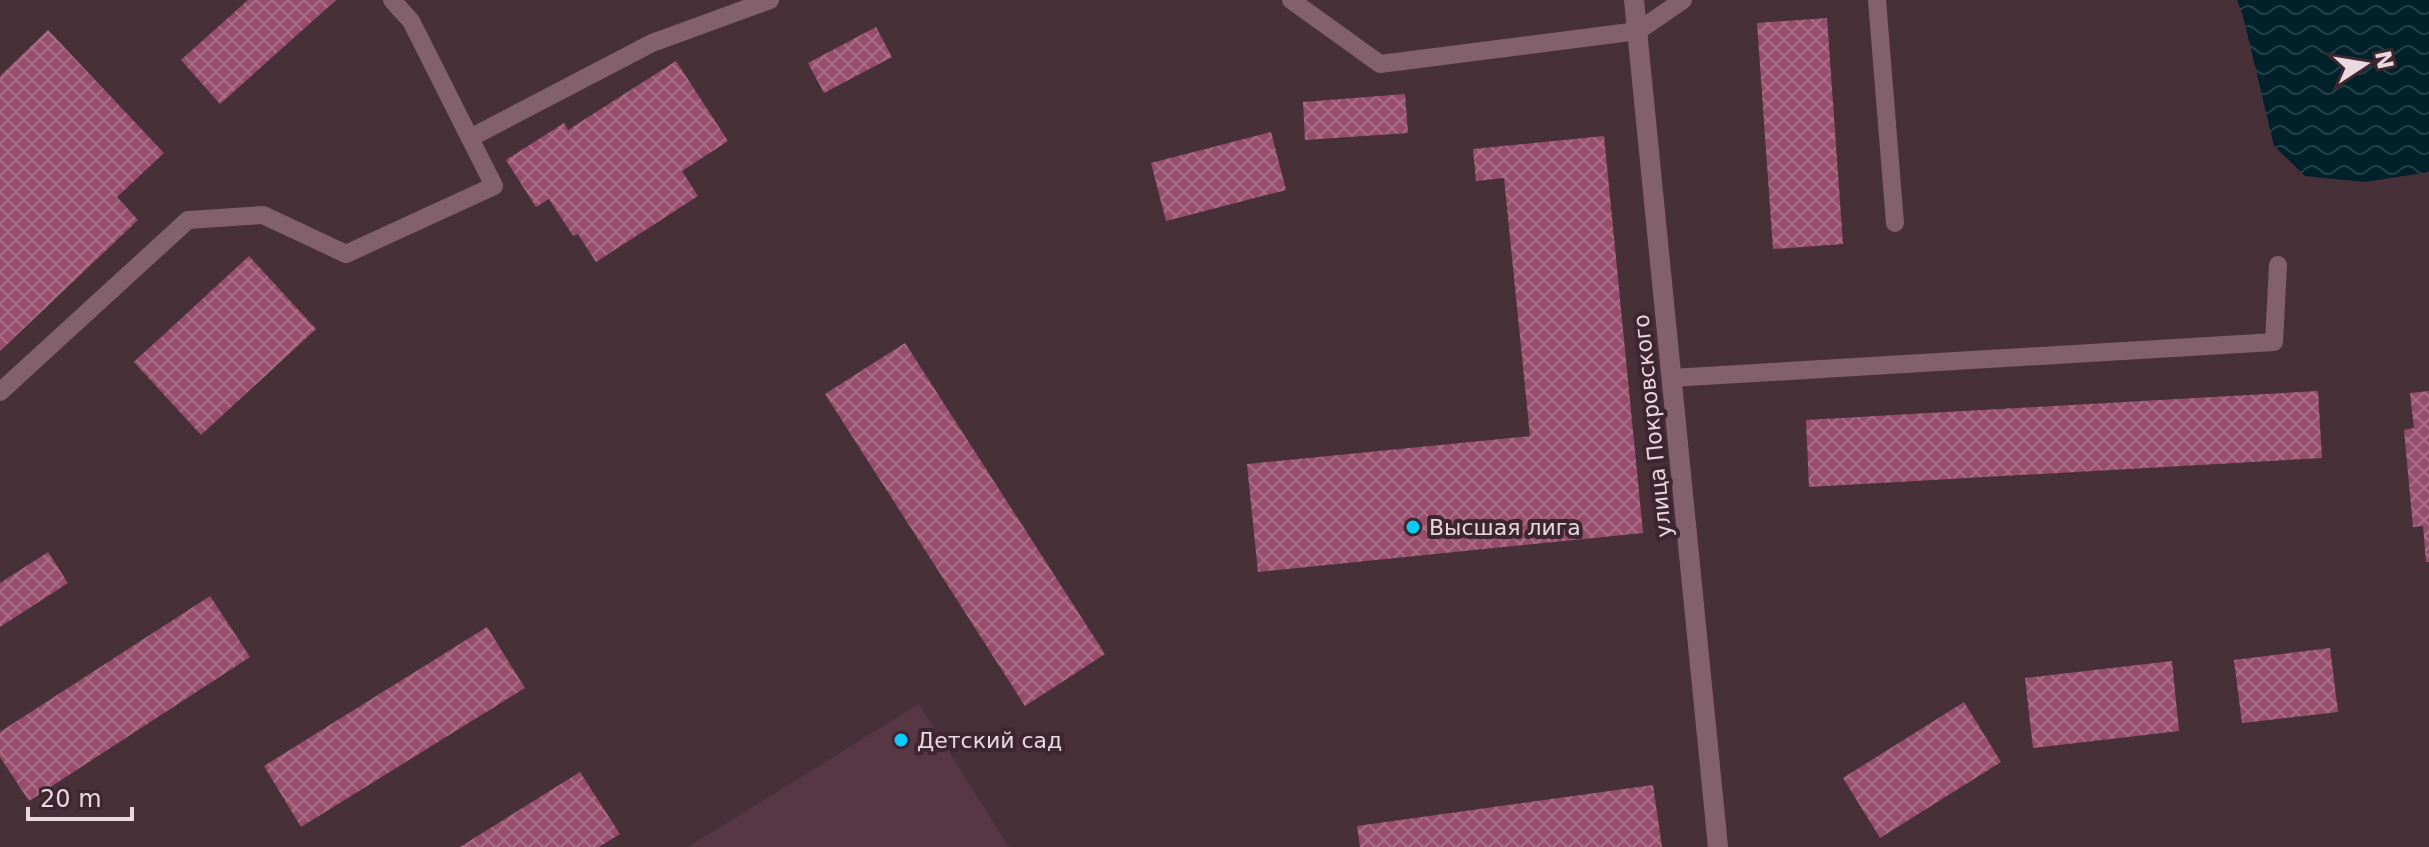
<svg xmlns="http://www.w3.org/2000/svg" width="2429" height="847" viewBox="0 0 2429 847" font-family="'DejaVu Sans',sans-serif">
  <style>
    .built { fill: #573743 }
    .water { fill: url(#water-waves) }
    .building { fill: url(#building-cross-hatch) }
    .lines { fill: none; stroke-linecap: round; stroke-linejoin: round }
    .lane { stroke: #82606c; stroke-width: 18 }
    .street { stroke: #82606c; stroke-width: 20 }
    .poi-dot { fill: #0acafa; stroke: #3d262f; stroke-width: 3 }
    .labels { text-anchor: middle; stroke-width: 8; stroke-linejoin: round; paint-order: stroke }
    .street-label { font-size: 22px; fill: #e9d8de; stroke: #3d262f }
    .poi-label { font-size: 22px; fill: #e9d8de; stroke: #3d262f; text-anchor: start }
  </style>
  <defs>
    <pattern id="water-waves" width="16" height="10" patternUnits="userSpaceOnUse" patternTransform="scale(2)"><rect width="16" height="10" fill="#00202a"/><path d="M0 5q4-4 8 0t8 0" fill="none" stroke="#254048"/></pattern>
    <pattern id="building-cross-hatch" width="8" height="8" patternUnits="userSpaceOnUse" patternTransform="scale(2)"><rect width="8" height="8" fill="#974d6c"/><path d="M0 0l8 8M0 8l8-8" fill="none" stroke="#aa6e87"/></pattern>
  </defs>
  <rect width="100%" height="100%" fill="#483039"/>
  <polygon class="built" points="919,704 1009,847 688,847"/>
  <polygon class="water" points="2237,0 2429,0 2429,172 2365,182 2305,176 2274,146 2243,16"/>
  <g class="building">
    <polygon points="248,0 336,0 220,104 181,60"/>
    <polygon points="1827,18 1843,244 1773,249 1757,23"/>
    <polygon points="876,27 892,57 824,93 808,63"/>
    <polygon points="48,30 164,153 117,197 138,220 0,351 0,76"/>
    <polygon points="676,61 728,141 682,171 698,196 596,262 578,234 573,236 549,199 536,207 506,160 564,123 568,130"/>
    <polygon points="1405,94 1408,133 1305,140 1303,102"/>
    <polygon points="1271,132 1286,190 1166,221 1151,163"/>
    <polygon points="1604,136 1643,533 1258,572 1247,464 1530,436 1504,178 1476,181 1473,149"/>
    <polygon points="249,256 316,329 201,435 134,362"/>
    <polygon points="905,343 1105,654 1025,706 825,394"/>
    <polygon points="2318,391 2322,458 1809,487 1806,420"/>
    <polygon points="2429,391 2429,562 2426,562 2423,526 2413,527 2404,430 2414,428 2410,393"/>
    <polygon points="48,552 68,583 0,627 0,583"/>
    <polygon points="210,596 250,657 29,801 0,757 0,732"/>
    <polygon points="487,627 525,688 301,827 264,766"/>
    <polygon points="2330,648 2338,712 2242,723 2234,660"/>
    <polygon points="2172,661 2179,731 2033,748 2025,678"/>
    <polygon points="1964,702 2001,762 1880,838 1843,778"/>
    <polygon points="580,772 620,834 599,847 460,847"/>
    <polygon points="1653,785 1662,847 1360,847 1357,826"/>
  </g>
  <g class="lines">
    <g class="lane">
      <polyline points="1291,0 1380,64 1638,31 1683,0"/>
      <polyline points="1877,0 1895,223"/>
      <polyline points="470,138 652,43 770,0"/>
      <polyline points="1671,378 2274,342 2278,265"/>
      <polyline points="0,392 188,220 263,215 346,254 494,186 411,21 392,0"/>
    </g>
    <polyline class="street" points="1634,0 1718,847"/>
  </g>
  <g class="poi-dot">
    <circle cx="1413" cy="527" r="8"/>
    <circle cx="901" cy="740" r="8"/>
  </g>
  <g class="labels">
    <g class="street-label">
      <text transform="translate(1652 426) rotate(-96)" y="8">улица Покровского</text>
    </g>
    <g class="poi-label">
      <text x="1429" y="535">Высшая лига</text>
      <text x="917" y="748">Детский сад</text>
    </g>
  </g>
  <g transform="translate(2365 64) rotate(78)" stroke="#3d262f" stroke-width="6" paint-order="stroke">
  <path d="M0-6L14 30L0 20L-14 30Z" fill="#e9d8de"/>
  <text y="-12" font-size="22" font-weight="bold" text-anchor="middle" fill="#e9d8de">N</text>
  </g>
  <path d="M28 807v12h104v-12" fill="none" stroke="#e9d8de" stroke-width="4"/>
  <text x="40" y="807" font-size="24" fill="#e9d8de" stroke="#3d262f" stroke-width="6" paint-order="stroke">20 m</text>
</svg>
